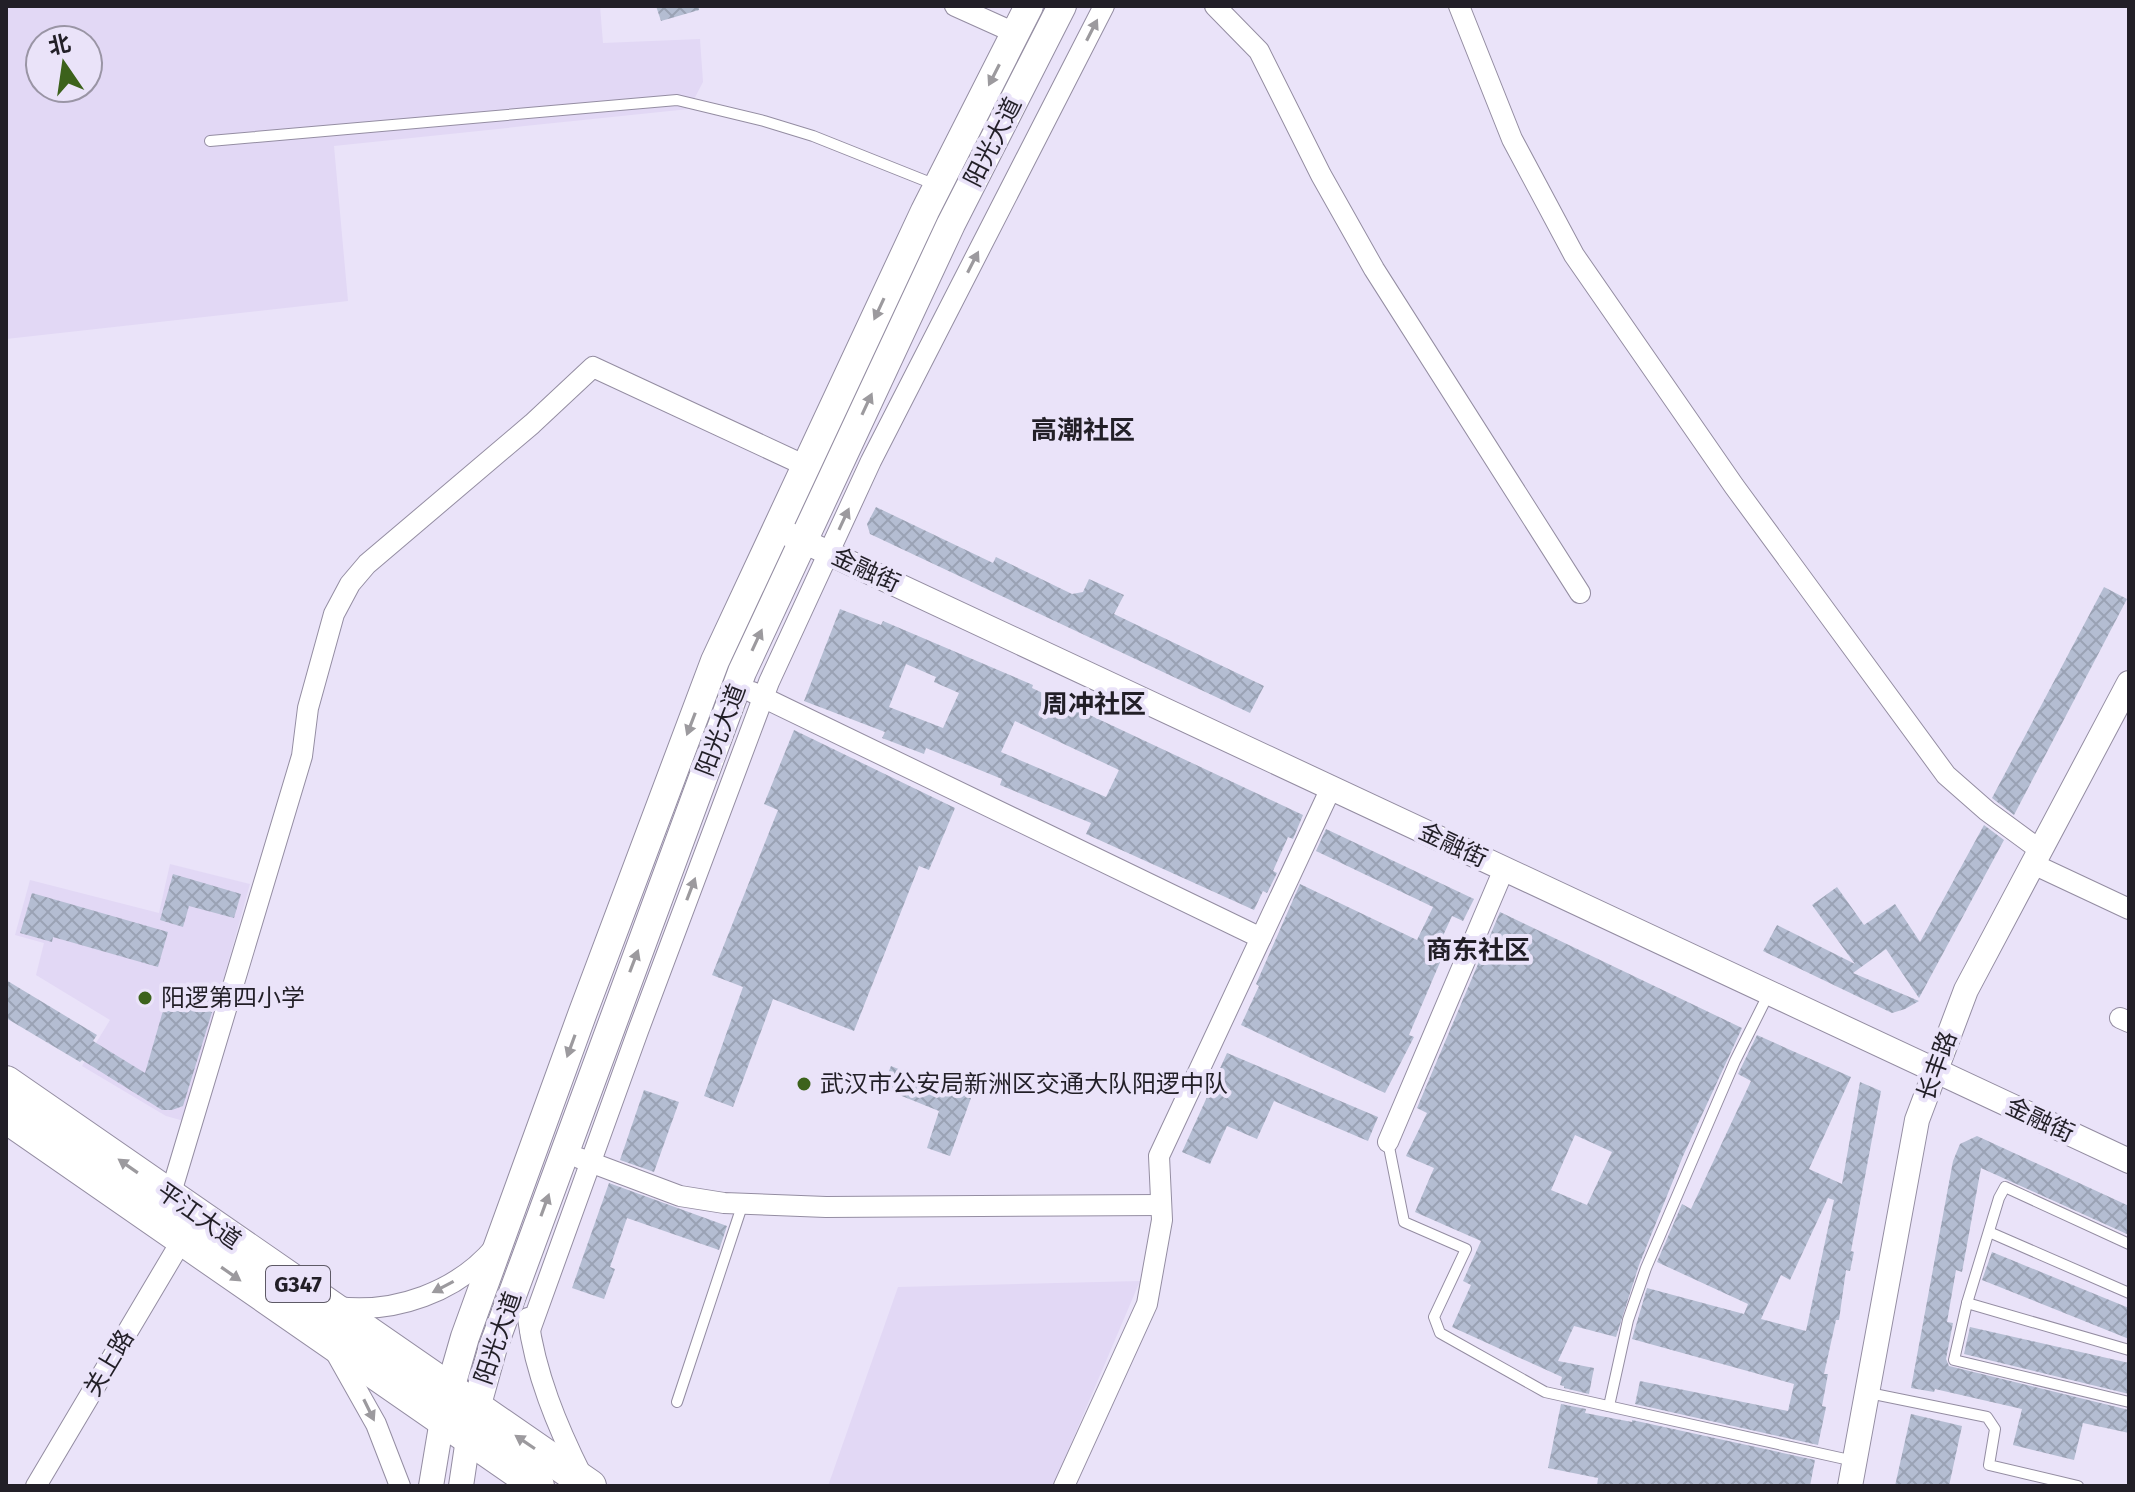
<svg xmlns="http://www.w3.org/2000/svg" width="2135" height="1492" viewBox="0 0 2135 1492" font-family="'Fira Sans','Noto Sans SC',sans-serif">
  <style>
    .built { fill: #e2d8f5; fill-rule: evenodd }
    .building { fill: url(#building-cross-hatch); fill-rule: evenodd }
    .lines { fill: none; stroke-linecap: round; stroke-linejoin: round }
    .service-casing { stroke: #948da2; stroke-width: 12 }
    .minor-casing { stroke: #948da2; stroke-width: 22 }
    .tertiary-casing { stroke: #948da2; stroke-width: 26 }
    .secondary-casing { stroke: #948da2; stroke-width: 30 }
    .trunk-casing { stroke: #948da2; stroke-width: 34 }
    .service { stroke: #fff; stroke-width: 10 }
    .minor { stroke: #fff; stroke-width: 20 }
    .tertiary { stroke: #fff; stroke-width: 24 }
    .secondary { stroke: #fff; stroke-width: 28 }
    .trunk { stroke: #fff; stroke-width: 32 }
    .oneway { fill: #9c9a9e }
    .poi-dot { fill: #3c621b; stroke: #eae3f9; stroke-width: 3 }
    .labels { text-anchor: middle; stroke-width: 8; stroke-linejoin: round; paint-order: stroke }
    .shield { fill: #eae3f9; stroke: #5e5a66; stroke-width: 2 }
    .shield-label { font-size: 22px; font-weight: bold; fill: #221f27 }
    .street-label { font-size: 24px; fill: #221f27; stroke: #eae3f9 }
    .poi-label { font-size: 24px; fill: #221f27; stroke: #eae3f9; text-anchor: start }
    .neighbourhood-label { font-size: 26px; font-weight: bold; fill: #221f27; stroke: #eae3f9 }
  </style>
  <defs>
    <pattern id="building-cross-hatch" width="8" height="8" patternUnits="userSpaceOnUse" patternTransform="scale(2)"><rect width="8" height="8" fill="#b4bdd2"/><path d="M0 0l8 8M0 8l8-8" fill="none" stroke="#9aa2b4"/></pattern>
  </defs>
  <rect width="100%" height="100%" fill="#eae3f9"/>
  <g class="built">
    <path d="M6,6H600L603,43L700,39L703,82L689,109L334,146L348,301L6,339ZM40,40H88V88H40Z"/>
    <polygon points="170,864 250,884 184,1121 166,1116 82,1066 110,1020 36,975 44,943 15,935 30,880 159,913"/>
    <polygon points="1140,1281 1053,1486 828,1486 898,1287"/>
  </g>
  <g class="building">
    <polygon points="656,6 699,6 699,10 661,21"/>
    <polygon points="876,507 993,563 996,557 1072,594 1083,592 1089,579 1124,595 1114,614 1264,686 1250,713 870,534 867,524"/>
    <polygon points="2104,587 2127,599 2014,815 1992,798"/>
    <path d="M840,609L881,625L883,621L1033,685L1032,688L1303,815L1293,839L1288,837L1273,871L1277,873L1267,893L1263,891L1254,910L1086,834L1091,823L1000,785L1002,779L926,748L924,754L882,738L885,732L804,701ZM906,664L936,677L934,682L959,693L943,728L889,707ZM1015,721L1119,770L1106,797L1001,752Z"/>
    <polygon points="794,730 955,808 929,870 919,866 854,1031 773,999 733,1107 704,1096 743,987 712,975 778,810 764,804"/>
    <polygon points="1984,825 2004,840 1919,998 1886,949 1853,973 1919,1001 1905,1009 1892,1013 1763,951 1777,925 1855,964 1812,905 1837,887 1864,925 1895,904 1920,942"/>
    <polygon points="1326,829 1474,899 1463,921 1452,916 1437,949 1444,953 1409,1035 1414,1037 1385,1093 1241,1025 1259,986 1256,984 1300,884 1417,940 1433,907 1316,851"/>
    <polygon points="173,874 241,894 234,918 189,906 183,927 160,920"/>
    <polygon points="32,893 168,932 158,967 53,937 52,942 20,933"/>
    <path d="M1500,912L1742,1028L1683,1156L1639,1265L1616,1337L1574,1326L1558,1361L1594,1368L1589,1394L1564,1388V1386L1560,1385L1562,1377L1452,1327L1471,1285L1463,1281L1481,1241L1415,1212L1434,1168L1406,1156L1427,1113L1417,1108ZM1575,1135L1612,1152L1587,1205L1551,1190Z"/>
    <polygon points="6,980 97,1035 93,1041 145,1073 171,983 217,996 183,1106 172,1110 162,1110 82,1060 80,1062 6,1018"/>
    <path d="M1757,1035L1851,1077L1809,1169L1842,1184L1860,1082L1881,1091L1851,1251L1854,1252L1850,1271L1846,1270L1839,1320H1836L1824,1374H1828L1822,1406L1826,1407L1818,1445L1635,1404L1640,1381L1788,1411L1794,1384L1632,1339L1647,1288L1744,1314L1748,1304L1657,1262L1682,1204L1691,1209L1751,1081L1738,1074ZM1828,1198L1834,1200L1806,1331L1761,1319L1781,1275L1790,1280Z"/>
    <polygon points="1227,1053 1378,1117 1368,1141 1274,1101 1257,1139 1227,1126 1210,1164 1182,1152"/>
    <polygon points="891,1066 971,1098 950,1156 927,1148 939,1111 882,1088"/>
    <polygon points="644,1090 679,1102 654,1172 620,1160"/>
    <polygon points="1977,1136 2129,1206 2129,1235 1981,1168 1962,1272 1956,1270 1947,1322 1953,1323 1946,1359 1949,1366 2129,1410 2129,1433 2083,1423 2074,1460 2013,1445 2022,1409 1935,1389 1934,1392 1911,1388 1953,1161 1960,1144"/>
    <polygon points="609,1183 727,1226 719,1250 627,1218 610,1267 615,1269 604,1299 572,1288"/>
    <polygon points="1992,1252 2129,1308 2129,1339 1982,1280"/>
    <polygon points="1970,1327 2129,1363 2129,1394 1964,1354"/>
    <polygon points="1561,1404 1586,1409 1585,1413 1632,1422 1632,1420 1815,1460 1810,1486 1597,1486 1598,1478 1548,1468"/>
    <polygon points="1911,1414 1962,1426 1949,1486 1895,1486"/>
  </g>
  <g class="lines">
    <defs>
      <g id="service">
        <polyline points="210,141 677,100 764,121 813,136 936,185"/>
        <polyline points="1388,1142 1404,1222 1466,1249 1434,1317 1440,1333 1545,1392 1854,1461"/>
        <polyline points="1989,1232 2129,1293"/>
        <polyline points="1967,1303 1999,1198 2005,1187 2129,1244"/>
        <polyline points="2129,1350 1967,1303 1954,1360 2129,1402"/>
        <polyline points="1869,1393 1987,1417 1995,1429 1989,1465 2078,1486"/>
        <polyline points="677,1402 743,1203"/>
        <polyline points="1609,1406 1628,1320 1646,1268 1735,1061 1769,993"/>
      </g>
      <g id="minor">
        <polyline points="955,6 1015,33"/>
        <polyline points="1215,6 1259,51 1321,175 1374,269 1580,593"/>
        <polyline points="1459,6 1512,139 1574,255 1734,486 1946,775 1987,811 2040,850"/>
        <polyline points="752,692 1261,938"/>
        <polyline points="2033,864 2129,909"/>
        <polyline points="2120,1018 2129,1022"/>
        <polyline points="1388,1142 1504,869"/>
        <polyline points="579,1158 680,1196 724,1203 826,1207 1161,1205"/>
        <polyline points="170,1196 302,756 308,708 334,614 350,584 367,564 532,424 593,367 806,466"/>
        <path d="M337,1307C395,1314 457,1292 495,1247"/>
        <path d="M528,1318C535,1373 557,1426 582,1476"/>
        <polyline points="530,1330 638,1031 769,682 871,461 1104,6"/>
        <polyline points="336,1353 376,1424 400,1486"/>
        <polyline points="36,1486 182,1240"/>
        <polyline points="1064,1486 1147,1304 1162,1220 1159,1156 1331,788"/>
      </g>
      <g id="tertiary">
        <polyline points="786,533 2129,1161"/>
        <polyline points="431,1486 442,1420"/>
        <polyline points="461,1486 468,1439"/>
        <polyline points="1850,1486 1917,1120 1966,990 2129,683"/>
      </g>
      <g id="secondary">
        <polyline points="444,1410 465,1337 583,1012 715,661 925,211 1029,6"/>
        <polyline points="471,1426 493,1347 742,672 951,224 1062,6"/>
      </g>
      <g id="trunk">
        <polyline points="6,1082 590,1486"/>
        <polyline points="6,1117 538,1486"/>
      </g>
    </defs>
    <use href="#service" class="service-casing"/>
    <use href="#minor" class="minor-casing"/>
    <use href="#tertiary" class="tertiary-casing"/>
    <use href="#secondary" class="secondary-casing"/>
    <use href="#trunk" class="trunk-casing"/>
    <use href="#service" class="service"/>
    <use href="#minor" class="minor"/>
    <use href="#tertiary" class="tertiary"/>
    <use href="#secondary" class="secondary"/>
    <use href="#trunk" class="trunk"/>
  </g>
  <defs><path id="oneway-solid" d="M-6-.8H1V-3.2L6.5 0L1 3.2V.8H-6Z" transform="scale(2)"/></defs>
  <g class="oneway">
    <use href="#oneway-solid" transform="translate(1092 30) rotate(-63)"/>
    <use href="#oneway-solid" transform="translate(994 75) rotate(117)"/>
    <use href="#oneway-solid" transform="translate(973 262) rotate(-63)"/>
    <use href="#oneway-solid" transform="translate(879 309) rotate(115)"/>
    <use href="#oneway-solid" transform="translate(867 404) rotate(-65)"/>
    <use href="#oneway-solid" transform="translate(844 519) rotate(-65)"/>
    <use href="#oneway-solid" transform="translate(757 640) rotate(-65)"/>
    <use href="#oneway-solid" transform="translate(691 724) rotate(111)"/>
    <use href="#oneway-solid" transform="translate(691 889) rotate(-69)"/>
    <use href="#oneway-solid" transform="translate(634 961) rotate(-69)"/>
    <use href="#oneway-solid" transform="translate(571 1046) rotate(110)"/>
    <use href="#oneway-solid" transform="translate(128 1166) rotate(-145)"/>
    <use href="#oneway-solid" transform="translate(545 1205) rotate(-70)"/>
    <use href="#oneway-solid" transform="translate(231 1274) rotate(35)"/>
    <use href="#oneway-solid" transform="translate(443 1287) rotate(152)"/>
    <use href="#oneway-solid" transform="translate(369 1410) rotate(64)"/>
    <use href="#oneway-solid" transform="translate(525 1442) rotate(-146)"/>
  </g>
  <g class="poi-dot">
    <circle cx="145" cy="998" r="8"/>
    <circle cx="804" cy="1084" r="8"/>
  </g>
  <g class="labels">
    <rect class="shield" x="266" y="1266" width="64" height="36" rx="6"/>
    <g class="shield-label">
      <text x="298" y="1292">G347</text>
    </g>
    <g class="street-label">
      <text transform="translate(993 142) rotate(-63)" y="8">阳光大道</text>
      <text transform="translate(866 570) rotate(25)" y="8">金融街</text>
      <text transform="translate(721 730) rotate(-69)" y="8">阳光大道</text>
      <text transform="translate(1453 845) rotate(25)" y="8">金融街</text>
      <text transform="translate(1937 1066) rotate(-70)" y="8">长丰路</text>
      <text transform="translate(2040 1120) rotate(25)" y="8">金融街</text>
      <text transform="translate(199 1216) rotate(35)" y="8">平江大道</text>
      <text transform="translate(498 1338) rotate(-71)" y="8">阳光大道</text>
      <text transform="translate(109 1363) rotate(-59)" y="8">关上路</text>
    </g>
    <g class="poi-label">
      <text x="161" y="1006">阳逻第四小学</text>
      <text x="820" y="1092">武汉市公安局新洲区交通大队阳逻中队</text>
    </g>
    <g class="neighbourhood-label">
      <text x="1083" y="439">高潮社区</text>
      <text x="1094" y="713">周冲社区</text>
      <text x="1478" y="959">商东社区</text>
    </g>
  </g>
  <rect width="2135" height="1492" fill="none" stroke="#221f27" stroke-width="16"/>
  <g transform="translate(64 64) rotate(347)"><circle r="38" fill="#eae3f9" stroke="#9a95a5" stroke-width="2"/>
  <path d="M0-6L14 30L0 20L-14 30Z" fill="#3c621b"/>
  <text y="-12" font-size="22" font-weight="bold" text-anchor="middle" fill="#221f27">北</text>
  </g>
</svg>
